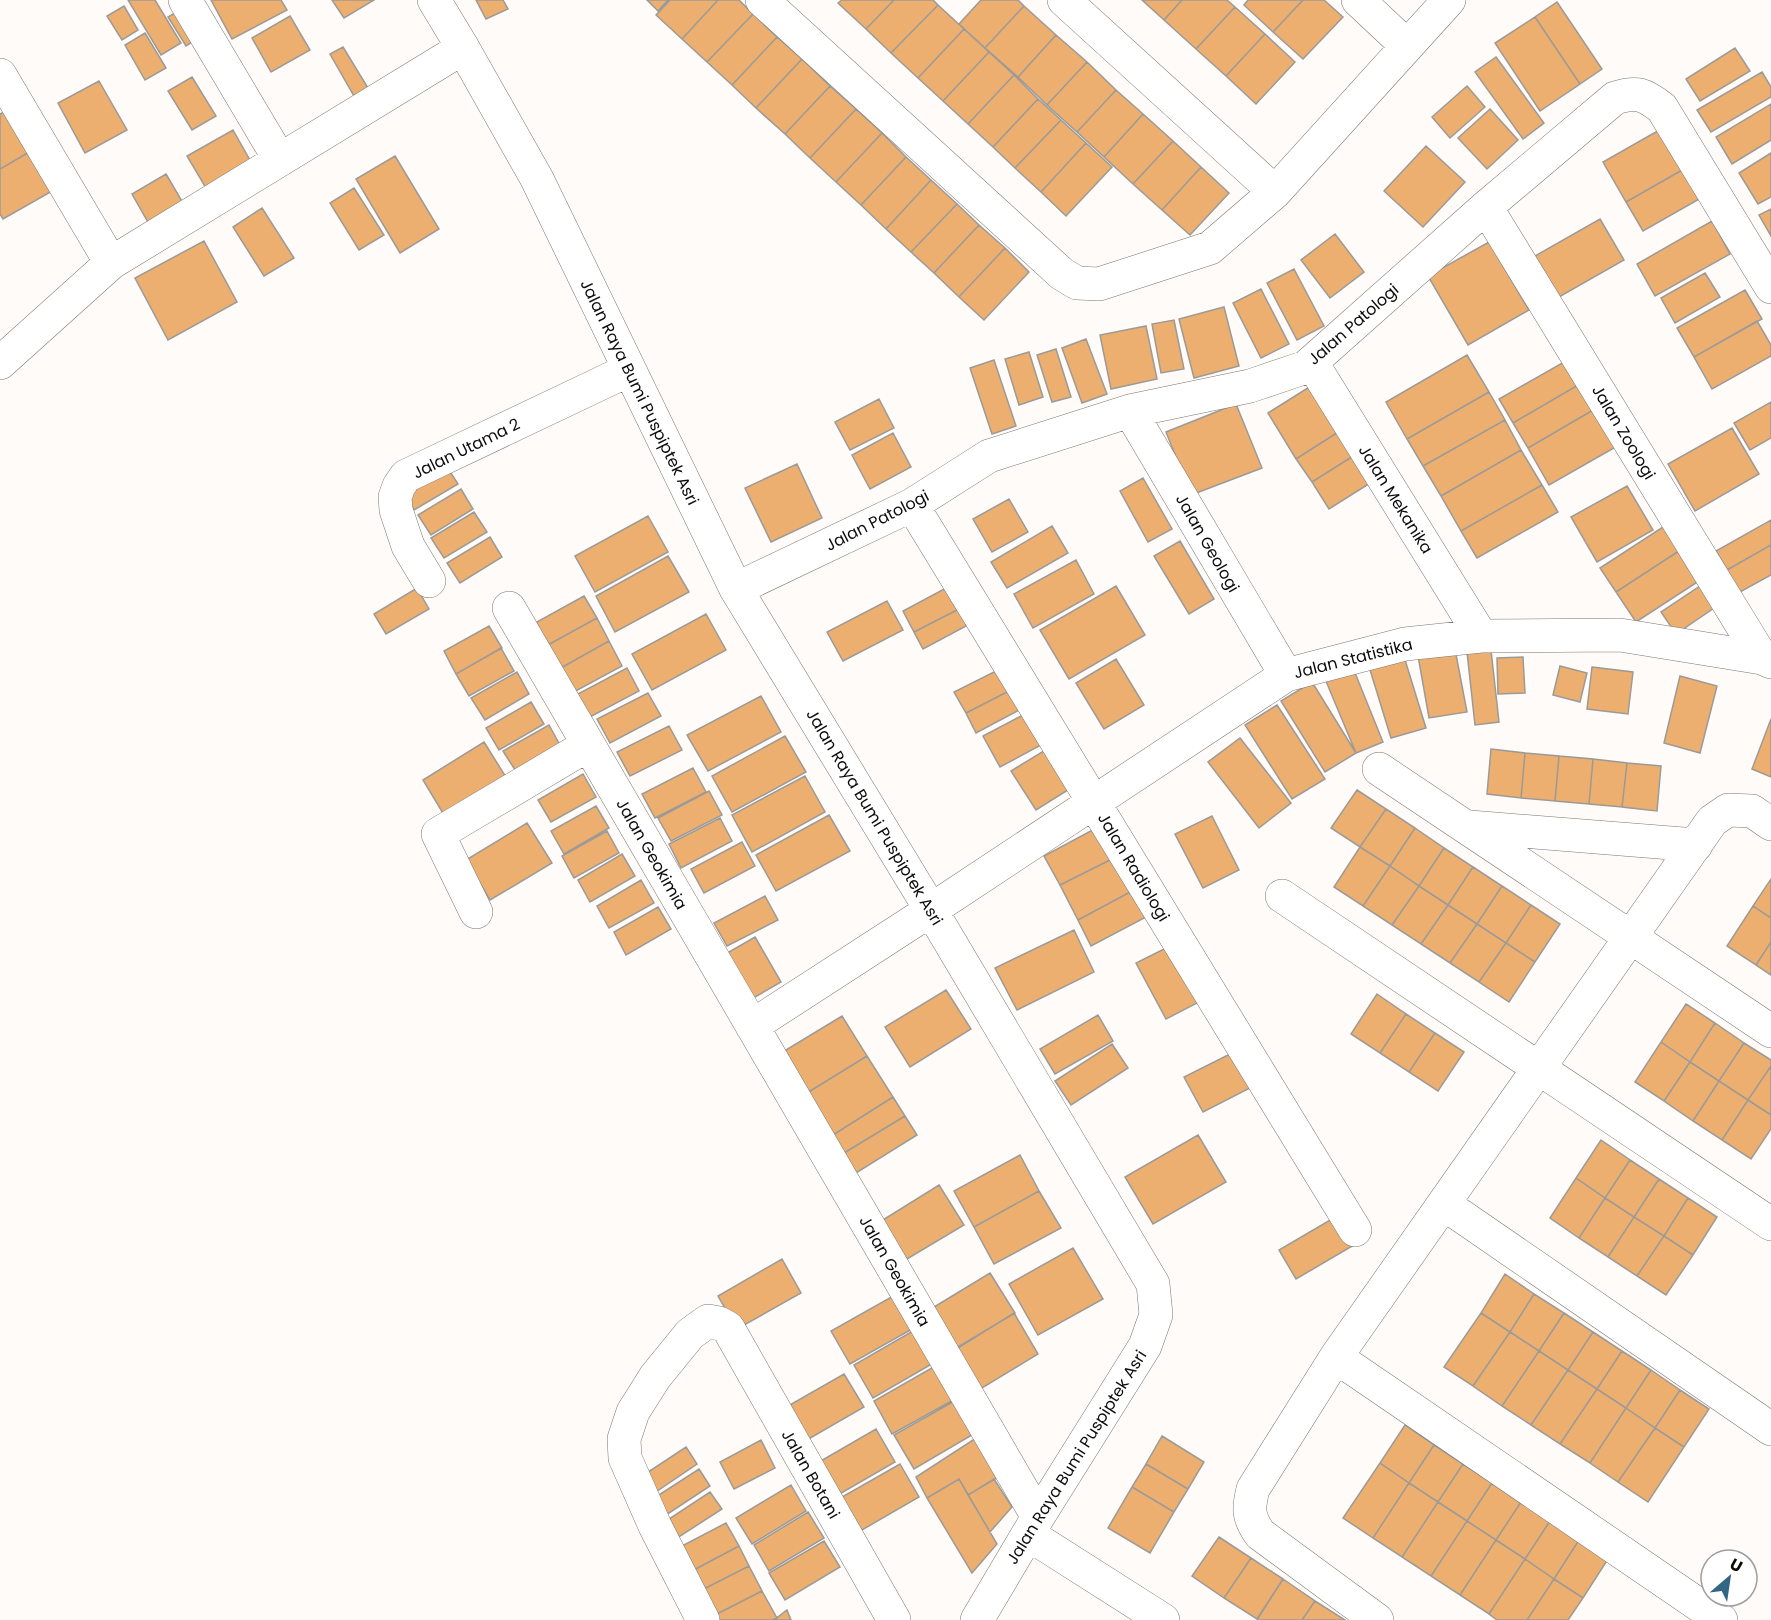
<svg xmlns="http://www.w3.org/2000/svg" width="1771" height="1620" font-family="Poppins,sans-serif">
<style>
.building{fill:#ecaf70;stroke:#9c9a97;stroke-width:1.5}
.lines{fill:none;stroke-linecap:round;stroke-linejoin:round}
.minor-casing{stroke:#7a7876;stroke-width:34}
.minor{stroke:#fff;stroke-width:33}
.labels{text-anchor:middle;stroke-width:5;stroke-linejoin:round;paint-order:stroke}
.street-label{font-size:16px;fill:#0d0c0b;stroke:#fff}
</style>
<rect width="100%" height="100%" fill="#fefbf8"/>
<path class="building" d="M128,0H155L181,43L161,55Z
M211,0H281L287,10L232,39Z
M332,0H374L344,18Z
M476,0H503L508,9L486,19Z
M647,0H668L658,11Z
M670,0H718L682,39L656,15Z
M718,0H739L753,14L707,62L682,39Z
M842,0H894L866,29L838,3Z
M894,0H933L938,5L891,53L866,29Z
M981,0H1018L1024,6L985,48L959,24Z
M1142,0H1182L1164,20Z
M1182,0H1227L1235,7L1196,49L1164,20Z
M1248,0H1303L1273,32L1244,5Z
M1303,0H1324L1343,17L1303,59L1273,32Z
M1557,2L1602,69L1580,84L1535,17Z
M938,5L964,29L918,78L891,53Z
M124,6L138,30L122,40L107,16Z
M1024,6L1056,35L1018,77L985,48Z
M1235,7L1265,34L1226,76L1196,49Z
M183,8L200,37L186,46L168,17Z
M753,14L777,37L732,85L707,62Z
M290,16L310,50L271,72L252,38Z
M1535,17L1580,84L1540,111L1495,43Z
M964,29L989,52L943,101L918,78Z
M145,33L166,68L145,80L125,45Z
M1265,34L1295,62L1256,104L1226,76Z
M1056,35L1087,62L1047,105L1018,77Z
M777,37L802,59L756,108L732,85Z
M343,47L368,88L354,96L330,54Z
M1735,48L1750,71L1700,101L1686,79Z
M989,52L1014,75L968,124L943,101Z
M1496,57L1544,123L1523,139L1475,72Z
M802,59L830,86L785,134L756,108Z
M1087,62L1116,90L1077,132L1047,105Z
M1762,72L1771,87V97L1711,132L1697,110Z
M1014,75L1038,99L993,147L968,124Z
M192,77L216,116L192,130L168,91Z
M99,81L127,130L85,153L58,103Z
M830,86L856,109L810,158L785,134Z
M1467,86L1485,107L1450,138L1432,117Z
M1116,90L1143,114L1104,157L1077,132Z
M1038,99L1061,120L1015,168L993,147Z
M1771,104V140L1732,164L1716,137Z
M856,109L882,133L836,182L810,158Z
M1490,109L1518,140L1487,169L1458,138Z
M7,110L31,151L0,169V114Z
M1143,114L1173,141L1133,184L1104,157Z
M1061,120L1086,143L1041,192L1015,168Z
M1661,129L1684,169L1626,202L1603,162Z
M233,130L251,162L206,188L187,156Z
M882,133L906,157L861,205L836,182Z
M1173,141L1201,167L1162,210L1133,184Z
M1086,143L1112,167L1066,216L1041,192Z
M1426,146L1465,182L1423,227L1384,191Z
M31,151L54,190L3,219L0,214V169Z
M1771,153V197L1758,204L1739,173Z
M395,156L439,229L400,253L356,179Z
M906,157L931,180L886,229L861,205Z
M1201,167L1229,193L1190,235L1162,210Z
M1684,169L1701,198L1643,231L1626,202Z
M166,174L183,203L149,224L132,194Z
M931,180L957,204L911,252L886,229Z
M354,188L384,235L359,250L330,203Z
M957,204L979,225L934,273L911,252Z
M262,208L294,258L264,276L233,227Z
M1771,209V236L1759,215Z
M1600,219L1624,260L1559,297L1535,256Z
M1712,221L1730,254L1655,296L1637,264Z
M979,225L1005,248L959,297L934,273Z
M1335,234L1364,272L1330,298L1301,260Z
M204,241L237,302L168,340L135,278Z
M1489,242L1529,310L1468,345L1428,276Z
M1005,248L1029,272L984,320L959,297Z
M1294,269L1324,326L1297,340L1267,283Z
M1705,273L1720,297L1675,323L1661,298Z
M1261,289L1289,344L1261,358L1233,303Z
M1745,290L1762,319L1694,357L1677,328Z
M1224,307L1239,366L1194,378L1179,319Z
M1174,320L1184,369L1161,373L1152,324Z
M1757,321L1771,345V356L1712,389L1694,357Z
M1146,326L1157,379L1111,389L1100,335Z
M1086,339L1107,394L1082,403L1062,348Z
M1056,349L1071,397L1052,402L1037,355Z
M1029,352L1043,397L1019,405L1005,359Z
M1467,355L1489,392L1407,439L1386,402Z
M1571,358L1585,381L1513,423L1499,399Z
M994,360L1016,426L992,434L970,368Z
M1585,381L1600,406L1528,448L1513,423Z
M1314,384L1343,429L1296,459L1268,413Z
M1489,392L1505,420L1423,466L1407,439Z
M879,399L894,428L850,450L835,422Z
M1771,402V438L1750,450L1734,423Z
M1236,404L1262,468L1191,495L1166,432Z
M1600,406L1621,444L1549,485L1528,448Z
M1505,420L1521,450L1441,496L1423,466Z
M1732,428L1759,474L1695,511L1668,464Z
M1343,429L1358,453L1312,482L1296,459Z
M893,433L911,467L870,489L852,455Z
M1521,450L1542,485L1461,531L1441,496Z
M1358,453L1375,480L1329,509L1312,482Z
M445,464L458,484L414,510L402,490Z
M797,464L822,518L771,542L745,488Z
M1143,478L1172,529L1148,542L1120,491Z
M1542,485L1558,512L1477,558L1461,531Z
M1627,486L1653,530L1597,562L1571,517Z
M461,489L473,509L431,535L418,515Z
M1009,499L1028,532L992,552L973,519Z
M474,512L487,532L444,558L431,538Z
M648,516L668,552L595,592L575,556Z
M1771,520V545L1727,570L1716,551Z
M1666,525L1682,549L1616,592L1600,568Z
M1052,526L1068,553L1007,588L991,562Z
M490,537L502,557L460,583L447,563Z
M1180,541L1214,599L1189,614L1154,556Z
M1771,545V575L1740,592L1727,570Z
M1682,549L1702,579L1636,622L1616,592Z
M668,556L689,592L615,632L596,596Z
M1076,560L1094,594L1033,628L1014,594Z
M1116,586L1145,635L1069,679L1040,630Z
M1700,586L1714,608L1676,634L1661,612Z
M417,588L429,609L386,634L374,614Z
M946,588L957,610L914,632L903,611Z
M584,596L597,618L546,646L535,623Z
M887,601L903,630L843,661L827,632Z
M959,609L968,625L923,649L914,632Z
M706,614L726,650L652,690L632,654Z
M597,618L609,641L559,669L546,646Z
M489,626L502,648L456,674L444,651Z
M609,641L622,666L572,693L559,669Z
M1454,644L1467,712L1429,718L1417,650Z
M501,648L514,671L469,696L456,674Z
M1402,650L1426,728L1391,738L1367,660Z
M1491,650L1499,722L1475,725L1467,652Z
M1523,657L1525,693L1498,694L1497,658Z
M1116,659L1144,705L1104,729L1076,683Z
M1351,663L1383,742L1356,753L1323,674Z
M1560,666L1587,673L1580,702L1553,695Z
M1592,667L1633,672L1628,714L1587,709Z
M627,668L639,691L588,718L576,695Z
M1000,669L1011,690L966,713L954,692Z
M517,672L529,694L485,720L471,698Z
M1680,676L1717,686L1700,753L1664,743Z
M1312,682L1356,753L1325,772L1281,701Z
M1011,690L1021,709L976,733L966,713Z
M648,693L661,716L610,743L597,719Z
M761,696L781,732L708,771L687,735Z
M531,702L544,724L499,750L486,728Z
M1277,705L1325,779L1292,799L1245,725Z
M1025,714L1041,745L1000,767L983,736Z
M1771,719V777L1752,769Z
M549,725L561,747L517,773L503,751Z
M669,726L682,750L630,776L617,752Z
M785,736L806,772L732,812L712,776Z
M1240,738L1291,803L1259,828L1208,762Z
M484,742L509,782L447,820L423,780Z
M1047,749L1071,788L1036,810L1011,771Z
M1491,749L1525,753L1521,798L1487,794Z
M1525,753L1559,756L1555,801L1521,798Z
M1559,756L1593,759L1589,804L1555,801Z
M1593,759L1627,763L1622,807L1589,804Z
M1627,763L1661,766L1657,811L1622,807Z
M693,768L706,792L655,818L642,794Z
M583,774L596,797L551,822L538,800Z
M805,776L825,812L752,852L732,815Z
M1357,790L1386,809L1360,847L1331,828Z
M709,791L722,815L671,841L658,818Z
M596,806L609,828L564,854L551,831Z
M1386,809L1415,828L1390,866L1360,847Z
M829,815L850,851L776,891L756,855Z
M1212,816L1239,870L1203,888L1175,834Z
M720,818L732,841L681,868L669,844Z
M527,823L552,863L490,900L466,860Z
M1100,826L1116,857L1060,885L1044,856Z
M1415,828L1444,848L1419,886L1390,866Z
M607,831L619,853L574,878L562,856Z
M742,842L755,866L704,893L691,869Z
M1360,847L1390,866L1363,906L1334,887Z
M1444,848L1473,867L1448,905L1419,886Z
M622,854L635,876L590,902L578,880Z
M1116,857L1134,890L1078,920L1060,885Z
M1390,866L1419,886L1392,925L1363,906Z
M1473,867L1502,886L1477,924L1448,905Z
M1771,879V918L1753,906Z
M641,880L654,903L609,928L597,906Z
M1419,886L1448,905L1421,944L1392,925Z
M1502,886L1531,905L1506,943L1477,924Z
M1134,890L1148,916L1091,946L1078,920Z
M765,896L778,920L727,946L714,923Z
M1448,905L1477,924L1450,963L1421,944Z
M1531,905L1560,924L1535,962L1506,943Z
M1753,906L1771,918V942L1756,965L1727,946Z
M658,907L671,929L626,955L614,932Z
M1477,924L1506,943L1479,982L1450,963Z
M1074,930L1094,972L1017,1010L995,968Z
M755,937L781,982L748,1001L722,956Z
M1771,942V975L1756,965Z
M1506,943L1535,962L1509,1002L1479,982Z
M1168,947L1197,1003L1166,1019L1136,963Z
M946,990L971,1029L910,1067L885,1027Z
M1377,994L1406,1014L1380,1053L1351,1034Z
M1686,1004L1715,1023L1690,1062L1661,1042Z
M1406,1014L1435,1033L1409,1072L1380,1053Z
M1098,1015L1113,1041L1055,1074L1040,1049Z
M842,1016L867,1056L807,1093L781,1053Z
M1715,1023L1744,1043L1719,1081L1690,1062Z
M1435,1033L1464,1052L1438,1091L1409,1072Z
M1661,1042L1690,1062L1664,1101L1635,1082Z
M1744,1043L1771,1060V1066L1748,1100L1719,1081Z
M1112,1044L1128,1068L1071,1105L1055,1081Z
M1232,1053L1250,1088L1203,1112L1184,1077Z
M867,1056L893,1097L833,1135L807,1093Z
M1690,1062L1719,1081L1693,1121L1664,1101Z
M1771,1066V1115L1748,1100Z
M1719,1081L1748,1100L1722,1140L1693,1121Z
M893,1097L905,1116L844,1153L833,1135Z
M1748,1100L1771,1115V1129L1751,1159L1722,1140Z
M905,1116L917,1135L856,1173L844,1153Z
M1198,1135L1226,1182L1153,1224L1125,1177Z
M1601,1140L1630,1160L1605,1198L1576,1178Z
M1020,1155L1039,1191L974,1227L954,1191Z
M1630,1160L1659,1179L1634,1217L1605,1198Z
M1576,1178L1605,1198L1579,1238L1550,1218Z
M1659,1179L1688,1198L1664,1236L1634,1217Z
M939,1185L964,1225L902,1262L878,1223Z
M1039,1191L1061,1228L994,1264L974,1227Z
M1605,1198L1634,1217L1608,1257L1579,1238Z
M1688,1198L1717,1217L1693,1255L1664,1236Z
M1337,1216L1354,1245L1296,1279L1279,1250Z
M1634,1217L1664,1236L1637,1276L1608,1257Z
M1664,1236L1693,1255L1666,1295L1637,1276Z
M1073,1248L1103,1299L1038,1335L1009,1284Z
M782,1259L801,1293L737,1329L718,1296Z
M990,1273L1015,1313L953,1350L929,1310Z
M1505,1274L1534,1294L1510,1332L1481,1313Z
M1534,1294L1564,1313L1539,1351L1510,1332Z
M895,1295L914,1328L850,1364L831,1331Z
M1014,1313L1038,1354L977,1391L953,1351Z
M1481,1313L1510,1332L1473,1386L1444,1367Z
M1564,1313L1593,1332L1568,1370L1539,1351Z
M918,1328L937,1361L873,1398L854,1365Z
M1510,1332L1539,1351L1502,1406L1473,1386Z
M1593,1332L1622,1351L1597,1389L1568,1370Z
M1539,1351L1568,1370L1531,1425L1502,1406Z
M1622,1351L1651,1370L1626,1408L1597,1389Z
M937,1365L957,1398L892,1434L874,1401Z
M1568,1370L1597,1389L1560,1444L1531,1425Z
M1651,1370L1680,1390L1655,1428L1626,1408Z
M844,1374L864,1407L800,1444L781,1410Z
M1597,1389L1626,1408L1590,1463L1560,1444Z
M1680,1390L1709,1409L1684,1447L1655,1428Z
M958,1399L977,1432L914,1469L894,1435Z
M1626,1408L1655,1428L1618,1482L1590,1463Z
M1405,1425L1434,1445L1409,1483L1380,1463Z
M1655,1428L1684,1447L1648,1502L1618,1482Z
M876,1429L895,1462L831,1499L812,1466Z
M1162,1436L1204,1462L1188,1489L1146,1464Z
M976,1438L1000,1476L968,1495L959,1479L927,1498L916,1477Z
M761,1440L775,1468L734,1489L720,1462Z
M1434,1445L1463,1464L1438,1502L1409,1483Z
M686,1447L697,1464L647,1498L636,1480Z
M1380,1463L1409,1483L1373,1538L1343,1518Z
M900,1464L919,1497L855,1534L835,1501Z
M1146,1464L1188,1489L1174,1512L1132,1487Z
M1463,1464L1492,1483L1467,1521L1438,1502Z
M699,1469L710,1486L660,1519L648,1502Z
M959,1479L997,1544L972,1573L927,1498Z
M994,1479L1012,1507L990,1532L968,1495Z
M1409,1483L1438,1502L1402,1557L1373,1538Z
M1492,1483L1521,1502L1496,1540L1467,1521Z
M791,1485L806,1511L752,1544L736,1518Z
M1132,1487L1174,1512L1150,1553L1108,1528Z
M710,1492L722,1509L671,1542L660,1525Z
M1438,1502L1467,1521L1431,1576L1402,1557Z
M1521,1502L1550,1521L1525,1559L1496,1540Z
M808,1512L824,1538L769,1571L754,1545Z
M1467,1521L1496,1540L1460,1595L1431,1576Z
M1550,1521L1579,1540L1554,1579L1525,1559Z
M726,1523L739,1546L690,1572L678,1548Z
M1219,1537L1251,1558L1224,1598L1192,1576Z
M1496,1540L1525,1559L1489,1614L1460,1595Z
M1579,1540L1608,1559L1583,1598L1554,1579Z
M824,1541L840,1567L785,1600L769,1573Z
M739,1546L749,1566L700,1591L690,1572Z
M1251,1558L1283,1579L1257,1619L1224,1598Z
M1525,1559L1554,1579L1527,1620H1497L1489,1614Z
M749,1566L762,1591L713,1616L700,1591Z
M1283,1579L1315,1601L1302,1620H1257Z
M1554,1579L1583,1598L1568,1620H1527Z
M762,1591L777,1618L772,1620H715L713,1616Z
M1315,1601L1345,1620H1302Z
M787,1610L791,1620H774Z"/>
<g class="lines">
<defs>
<path id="minor" d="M185,0L280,160
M434,0L463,48L537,179L736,589L931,910L1153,1284L1156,1315L1145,1346L1038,1517L977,1620
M762,0L1062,274L1077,283L1099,284L1210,248L1275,192L1449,0
M1064,0L1275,192
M1358,0L1407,46
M0,75L111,263
M1486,207L1762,658
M0,363L111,263L463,48
M1312,363L1481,636
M1130,411L1286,675
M912,505L1355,1230
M429,581L408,546L396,510L395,497L399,486L406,476L629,370
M736,589L912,505L989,456L1130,411L1250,386L1306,367L1486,207L1615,98C1637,91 1644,94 1662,108L1771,287
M509,608L1038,1517
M1379,769L1771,1031
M1470,827L1696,845
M1282,896L1771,1224
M476,912L438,834L588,745
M752,1026L931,910L1286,675L1405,644L1481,636L1620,635L1762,658L1771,662
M1444,1204L1771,1429
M1336,1357L1721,1620
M1028,1534L1163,1620
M703,1620L655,1526L625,1458L624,1439L633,1412L655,1377L690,1334L708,1321L719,1323L728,1328L894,1620
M1377,1620L1260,1534C1248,1517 1248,1509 1253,1489L1336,1357L1712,821L1728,810L1752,811L1771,824"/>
</defs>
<use href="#minor" class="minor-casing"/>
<use href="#minor" class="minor"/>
</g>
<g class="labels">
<g class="street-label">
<text transform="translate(1353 324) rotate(-41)" y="6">Jalan Patologi</text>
<text transform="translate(640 392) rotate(64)" y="6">Jalan Raya Bumi Puspiptek Asri</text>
<text transform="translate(1624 432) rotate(59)" y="6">Jalan Zoologi</text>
<text transform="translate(466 448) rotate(-26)" y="6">Jalan Utama 2</text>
<text transform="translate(1396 499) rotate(58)" y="6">Jalan Mekanika</text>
<text transform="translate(877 520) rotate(-27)" y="6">Jalan Patologi</text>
<text transform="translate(1208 543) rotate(60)" y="6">Jalan Geologi</text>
<text transform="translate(1353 658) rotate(-14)" y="6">Jalan Statistika</text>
<text transform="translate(875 817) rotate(59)" y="6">Jalan Raya Bumi Puspiptek Asri</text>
<text transform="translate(652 854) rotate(60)" y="6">Jalan Geokimia</text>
<text transform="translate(1134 867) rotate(59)" y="6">Jalan Radiologi</text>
<text transform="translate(895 1271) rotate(60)" y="6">Jalan Geokimia</text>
<text transform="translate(1076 1457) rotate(-58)" y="6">Jalan Raya Bumi Puspiptek Asri</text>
<text transform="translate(811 1474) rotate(60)" y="6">Jalan Botani</text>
</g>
</g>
<g transform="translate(1729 1578) rotate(29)"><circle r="28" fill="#ffffff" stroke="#9e9e9d" stroke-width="1.5"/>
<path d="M0-4.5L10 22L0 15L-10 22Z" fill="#326683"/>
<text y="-9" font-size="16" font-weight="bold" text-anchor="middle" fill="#0d0c0b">U</text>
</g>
</svg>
